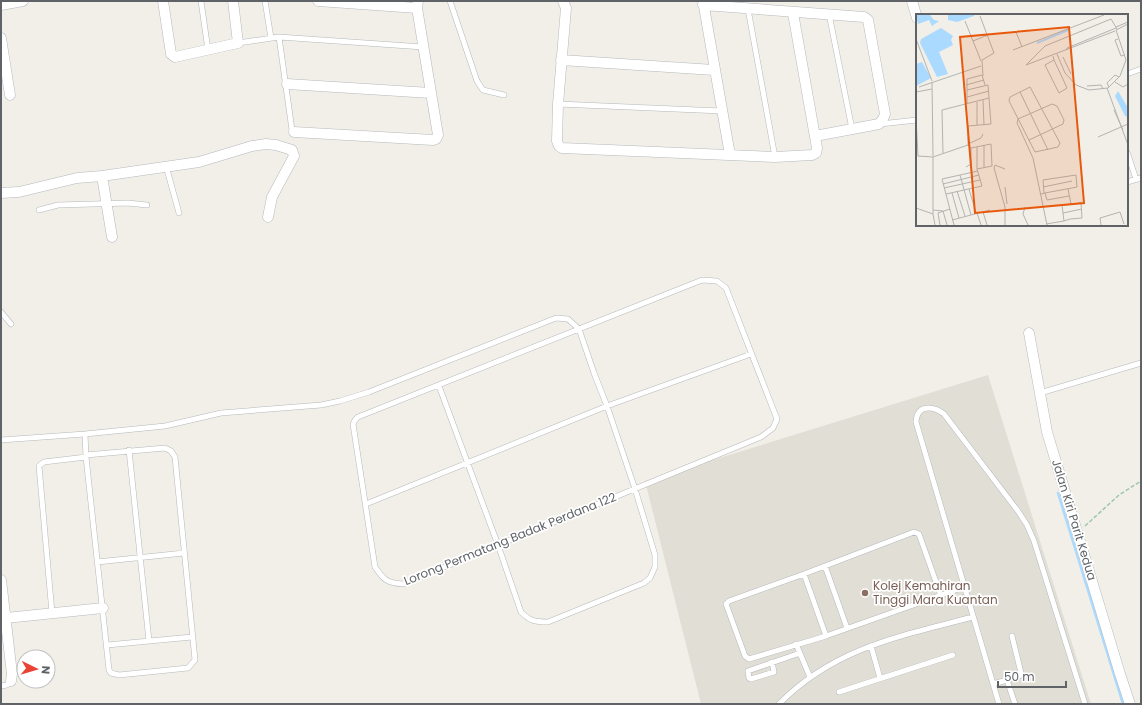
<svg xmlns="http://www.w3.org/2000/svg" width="1142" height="705" font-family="Poppins,sans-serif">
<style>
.education{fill:#e1ded6}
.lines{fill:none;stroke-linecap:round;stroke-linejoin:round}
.stream{stroke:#aadaff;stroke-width:2.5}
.lane-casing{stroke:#b5b8bc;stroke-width:6}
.street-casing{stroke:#b5b8bc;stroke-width:11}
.path{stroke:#9cc7a9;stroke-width:1.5;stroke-dasharray:4 2;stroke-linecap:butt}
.lane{stroke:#fff;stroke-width:5}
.street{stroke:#fff;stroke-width:10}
.education-dot{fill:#8d6e63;stroke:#fff;stroke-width:1.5}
.labels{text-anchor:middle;stroke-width:3.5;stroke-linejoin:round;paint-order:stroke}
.street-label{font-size:12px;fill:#5f6368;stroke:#fff}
.education-label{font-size:12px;fill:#785e54;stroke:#fff;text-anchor:start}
.inset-river{fill:none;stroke:#aadaff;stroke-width:2}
.inset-road{fill:none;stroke:#b3b3b1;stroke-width:1}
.view{fill:#e8590c;fill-opacity:0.15;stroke:#e8590c;stroke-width:2}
.inset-edge{fill:none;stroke:#5f6368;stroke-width:2}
</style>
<rect width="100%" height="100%" fill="#f1efe8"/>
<path class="education" d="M988,375L1091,704H701L645,481Z"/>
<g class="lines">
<path class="stream" d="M1058,493L1123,704"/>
<defs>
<path id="lane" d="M201,1L208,50
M265,1L271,38
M450,1L477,81L483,90L504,95
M748,9L775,157
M829,14L852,129
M279,37L423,47
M238,43L279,37L292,130L294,132
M1127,74L1141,69
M558,104L722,111
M880,124L917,120
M1127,152L1136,179
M166,166L179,213
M1127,182L1141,178
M39,210L58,205L128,203L147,205
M702,280L717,281L726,288L777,419L773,428L761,437L403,584C387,583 384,580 375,567L353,424L355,420L358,417Z
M1,312L11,324
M1040,393L1141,363
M85,434L86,457L109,670L111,673L119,675L188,668L195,660L175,457L171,451L165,448L86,455
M1,440L85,434L165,426L221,413L321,405L340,401L369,392L556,318L568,319L579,329L594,373L607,406L635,489L655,555V567L650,578L644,583L548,622C535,622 530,621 521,612L498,545L439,386
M129,450L149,641
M366,504L607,406L751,354
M97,562L184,553
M825,566L847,628
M804,574L826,636
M941,596L919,534L914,532L804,574L729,601L726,604L745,656L749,659L826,636L964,587
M52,613L39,466L44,462L86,457
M796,644L810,677
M107,645L192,637
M871,646L880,678
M772,662L774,672L751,679L749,678L748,671L800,653
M1007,680L1019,676L1021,673L1012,636
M993,684L1007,680L1015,704
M1,686L7,685L11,681
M839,692L953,655
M779,704C834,648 900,636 973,617
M999,704L916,422C917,404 933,406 944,414L1018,511L1027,525L1034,541L1085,704"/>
<path id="street" d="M163,1L171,54L175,57L238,43L233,1
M318,1L417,8
M563,1L566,8L558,104L557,141L559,146L562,148L775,157L812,155L816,153L817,148L793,13
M703,1L730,155
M912,1L917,18
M1,5L23,1
M703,5L864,17L868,20L885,114L883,119L879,124L815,136
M1,38L10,95
M561,60L714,70
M287,84L431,93
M294,132L433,140L436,139L438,135L417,8L418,1
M102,176L112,237
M1,193L19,192L77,178L102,176L199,162L252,146L266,144L276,145L292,150L294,156L272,197L268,217
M1029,333L1047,432L1120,674L1130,704
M1,580L12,674L11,681
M6,618L103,608"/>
</defs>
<use href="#lane" class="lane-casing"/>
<use href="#street" class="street-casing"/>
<path class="path" d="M1085,526L1119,495L1141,481"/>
<use href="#lane" class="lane"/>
<use href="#street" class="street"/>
</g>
<circle class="education-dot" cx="865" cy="593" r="4"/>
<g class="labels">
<g class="street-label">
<text transform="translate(1074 520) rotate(73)" y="4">Jalan Kiri Parit Kedua</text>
<text transform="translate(510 539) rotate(-22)" y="4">Lorong Permatang Badak Perdana 122</text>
</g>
<g class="education-label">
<text x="873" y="590">Kolej Kemahiran<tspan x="873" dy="14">Tinggi Mara Kuantan</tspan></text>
</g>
</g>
<g transform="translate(916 14)">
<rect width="212" height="212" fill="#f1efe8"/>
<path d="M0,1H14L18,6L23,7L16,12L13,6L2,10ZM32,1H58V2L41,8L32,6ZM25,14L37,22L35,26L37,31L23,38L32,60L21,63L4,29L5,25ZM6,48L15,64L0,72V50ZM202,77L212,94V103L209,102L199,82Z" fill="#aadaff"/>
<path class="inset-river" d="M121,29L152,16"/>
<path class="inset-road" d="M64,2L78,39L66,46L67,62M49,7L65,47M200,13L212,8M199,17L110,51L129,32L195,5L201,15M100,18L106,33M0,25L16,67M202,25L199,26L205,42L209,41M57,27L72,21M97,36L188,1M151,36V34L200,14M141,40L149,59L160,71L173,76L192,74L204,62L210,46L200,16L212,10M137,42L138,46L146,63L151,74L143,79L129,51L138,46M147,43L155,60M16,68L17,142M199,68L207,73L212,70M50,71L68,66M171,72L185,71L187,75M3,73L65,52M114,73L144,129L142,133L119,138L93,87L94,83ZM193,73L191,69L199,61L203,63M191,74L212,131M51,76L72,71L75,110L52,112V131M0,78L16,75M104,78L132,136M51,83L73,77M67,86L68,111M61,88V111M51,90V65L66,61L69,71M198,96L207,116M0,104L2,142L17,143M102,105L101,109L117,144L131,211M102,105L136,90L141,92L148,106L147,110L113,126M182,123L212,110M52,130L65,124L67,120M68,131V153M61,133V155M27,139L26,96L73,84M50,153L55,150V134M44,161L55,201M27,170L63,161M89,173L91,190M127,173L156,167M28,174L64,166M53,175L60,199M152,175L155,190M41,177L49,202M36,179L43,204M129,179L131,186L153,182M125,180L129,179L161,173L160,161L127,166L128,179M109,193L107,200L112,211M0,194L17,200L19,211M17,196L27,197L31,211M67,198L71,211M61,199L65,211M147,199L166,195M17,200V143L52,131L55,134L75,130L76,152L61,155L66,172L30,180M36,206L74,196M130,210L148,207L154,205L166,204L165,189L146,191L148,207M24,211L22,199L34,195M38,211L26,165L62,157M89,211V193L78,154L79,151L89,155M185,211L184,204L204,198L208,210"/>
<path class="view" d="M153,13L168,189L59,199L44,23Z"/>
<rect width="212" height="212" class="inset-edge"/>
</g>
<rect width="1142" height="705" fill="none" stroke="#5f6368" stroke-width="4"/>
<g transform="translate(36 669) rotate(95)"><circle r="19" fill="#ffffff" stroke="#bfc1c3"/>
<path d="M0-3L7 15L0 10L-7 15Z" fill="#ea4335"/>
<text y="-6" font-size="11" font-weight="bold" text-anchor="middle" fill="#5f6368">N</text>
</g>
<path d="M998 681v6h68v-6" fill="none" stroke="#5f6368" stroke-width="2"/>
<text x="1004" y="681" font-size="12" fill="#5f6368" stroke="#ffffff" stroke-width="3" paint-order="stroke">50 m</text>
</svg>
